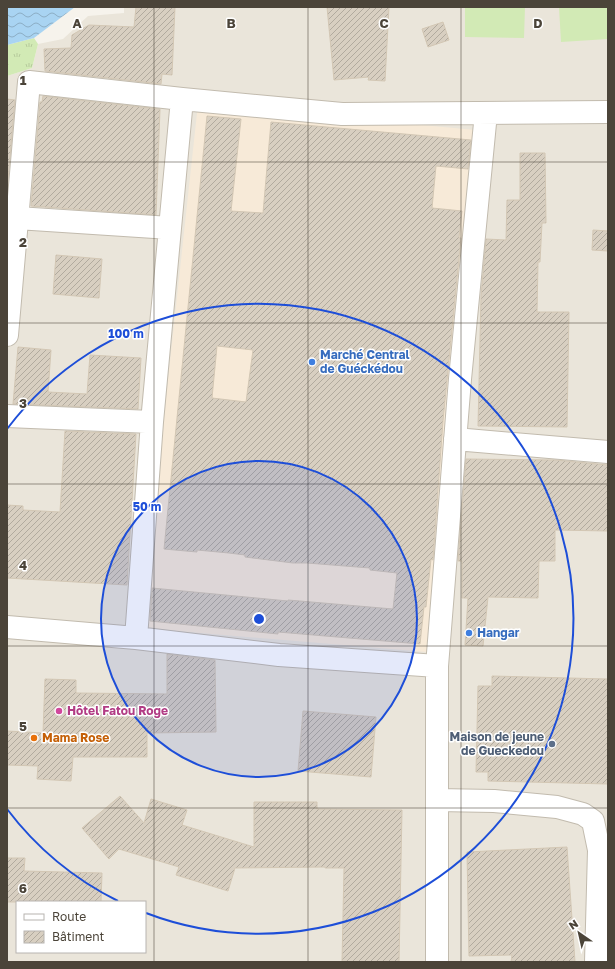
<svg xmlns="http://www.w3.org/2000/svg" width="615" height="969" font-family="'Golos Text',sans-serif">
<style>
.residential{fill:#eae5da;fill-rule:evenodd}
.commercial{fill:#f7ead8}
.grass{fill:url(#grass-tufts)}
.pitch{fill:#d2eab5}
.water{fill:url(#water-waves)}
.building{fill:url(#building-hatch);stroke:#d3c7b4;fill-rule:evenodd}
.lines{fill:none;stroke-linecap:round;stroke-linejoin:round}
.minor-casing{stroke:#c2bbae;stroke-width:24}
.minor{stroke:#fff;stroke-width:22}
.grid{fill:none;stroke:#4b4439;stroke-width:1;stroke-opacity:0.55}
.ring{fill:none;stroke:#1d4ed8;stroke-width:2}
.shop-dot{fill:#3f7fe0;stroke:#fff;stroke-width:1.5}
.hotel-dot{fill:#d1479c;stroke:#fff;stroke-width:1.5}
.food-dot{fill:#e8710a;stroke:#fff;stroke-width:1.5}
.service-dot{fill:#5c6f8a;stroke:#fff;stroke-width:1.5}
.labels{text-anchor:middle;stroke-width:3;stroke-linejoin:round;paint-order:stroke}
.shop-label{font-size:12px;font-weight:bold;fill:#366cbe;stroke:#fff;text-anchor:start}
.hotel-label{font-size:12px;font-weight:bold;fill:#b23c85;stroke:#fff;text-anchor:start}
.service-label{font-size:12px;font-weight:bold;fill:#4e5e75;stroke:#fff;text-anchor:end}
.food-label{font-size:12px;font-weight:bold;fill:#c56008;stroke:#fff;text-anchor:start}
.grid-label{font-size:13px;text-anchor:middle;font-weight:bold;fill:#4b4439;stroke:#fff;stroke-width:3;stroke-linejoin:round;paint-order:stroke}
.centre{fill:#1d4ed8;stroke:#fff;stroke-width:2}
.ring-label{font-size:12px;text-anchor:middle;font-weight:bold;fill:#1d4ed8;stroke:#fff;stroke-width:3;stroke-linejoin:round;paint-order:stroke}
</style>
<defs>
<pattern id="grass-tufts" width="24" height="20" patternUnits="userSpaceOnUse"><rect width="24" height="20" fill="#d2eab5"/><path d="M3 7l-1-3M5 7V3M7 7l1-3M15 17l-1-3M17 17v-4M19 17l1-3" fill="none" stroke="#b6ca9c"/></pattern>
<pattern id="water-waves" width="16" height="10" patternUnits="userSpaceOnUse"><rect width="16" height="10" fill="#a9d4f2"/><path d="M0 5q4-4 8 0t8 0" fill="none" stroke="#8caec5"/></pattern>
<pattern id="building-hatch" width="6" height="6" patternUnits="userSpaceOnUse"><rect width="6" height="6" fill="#d8cfc1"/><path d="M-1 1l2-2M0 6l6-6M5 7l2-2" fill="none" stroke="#b1aa9e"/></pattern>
</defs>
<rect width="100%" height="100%" fill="#f6f3ec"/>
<path class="residential" d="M124,7H608V962H7V76L32,68L38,44L63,39L88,16L124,13ZM17,902H145V952H17Z"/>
<path class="commercial" d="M198,104L486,131L427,652L141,628Z"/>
<path class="grass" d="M34,38L38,44L32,68L7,76V45Z"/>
<path class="pitch" d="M465,7H525L524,38L465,37Z
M559,7H608V39L561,42Z"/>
<path class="water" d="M7,7H75L34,38L7,45Z"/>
<path class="building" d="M136,7H175L172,75L162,74L161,84L45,71L44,49L71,48L72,35L89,25L134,27Z
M327,7H389L385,81L368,80L369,77L334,80Z
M443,22L449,40L428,47L422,29Z
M43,96L160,109L156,215L31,206L40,102H42Z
M7,99L15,100L7,191Z
M207,116L241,119L231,211L263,213L271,122L471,140L468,169L436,166L432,208L462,211L459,238H461L443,421L433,560L431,559L426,607H424L420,644L278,632V634L150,621L152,588L288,601V600L393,609L397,573L370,570V568L307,563H293L245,557V555L229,553L197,550V552L164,549ZM217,346L253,350L246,402L212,398Z
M520,153H545L546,223H542L540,262H538L537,312H569L567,427L478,426L481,296L486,239L506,240L507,200H520Z
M593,230L608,231V251L592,250Z
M56,255L102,259L99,298L53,294Z
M18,347L51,350L48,392L87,394L90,355L141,358L138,409L13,404Z
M65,431L136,434L127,585L7,578V505L23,506V510L60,512Z
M466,459L556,460L608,465V531L555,530V561H539L538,598L488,597L483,646L465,645L468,598H462V561H458Z
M167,654L215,660L216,732L147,733V757H73L71,781L37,779L38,766L7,765V731L43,733L45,679L76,680V693L167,694Z
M492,676L608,679V784L488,781V772H476L478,686H492Z
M303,711L376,717L371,777L298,771Z
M120,796L144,823L151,799L187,810L182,825L254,847V802H317V809L402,810L399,962H342L344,868H325V867L235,868L228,891L176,875L179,867L119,849L109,859L82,828Z
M567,847L575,962H511L512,955L469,956L467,852Z
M7,858H25L24,871L102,873L101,902H7Z"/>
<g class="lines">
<defs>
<path id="minor" d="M17,218L170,228
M7,335L29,82L182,99L342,114L608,112
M7,416L152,422
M455,439L608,452
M7,627L136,638L279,655L437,666
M136,638L152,422L182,99
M437,800L494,801L557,807L583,814L593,821L599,850L596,962
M437,962V666L460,379L486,113"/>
</defs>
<use href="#minor" class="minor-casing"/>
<use href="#minor" class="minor"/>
</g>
<path class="grid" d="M154,7V962M308,7V962M461,7V962M7,162H608M7,323H608M7,484H608M7,646H608M7,808H608"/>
<circle cx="259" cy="619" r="158" fill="#1d4ed8" fill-opacity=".12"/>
<g class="ring">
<circle cx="259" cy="619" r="158"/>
<path d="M118 901A315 315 0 0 1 7 809M7 429A315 315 0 1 1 146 913"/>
</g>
<g class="shop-dot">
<circle cx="312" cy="362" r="4"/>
<circle cx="469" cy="633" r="4"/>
</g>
<circle class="hotel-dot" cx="59" cy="711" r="4"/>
<circle class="food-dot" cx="34" cy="738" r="4"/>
<circle class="service-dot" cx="552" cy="744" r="4"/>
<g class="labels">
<g class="shop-label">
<text x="320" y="359">Marché Central<tspan x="320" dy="14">de Guéckédou</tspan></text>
<text x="477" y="637">Hangar</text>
</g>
<g class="hotel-label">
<text x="67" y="715">Hôtel Fatou Roge</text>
</g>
<g class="service-label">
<text x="544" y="741">Maison de jeune<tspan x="544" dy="14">de Gueckedou</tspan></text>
</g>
<g class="food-label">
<text x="42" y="742">Mama Rose</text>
</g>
</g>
<g class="grid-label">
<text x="77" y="28">A</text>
<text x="231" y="28">B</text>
<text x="384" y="28">C</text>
<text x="538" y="28">D</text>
<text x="23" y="85">1</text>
<text x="23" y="247">2</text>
<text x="23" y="408">3</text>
<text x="23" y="570">4</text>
<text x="23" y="731">5</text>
<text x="23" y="893">6</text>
</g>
<circle cx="259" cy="619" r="6" class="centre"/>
<g class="ring-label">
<text x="126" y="338">100 m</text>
<text x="147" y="511">50 m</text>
</g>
<rect width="615" height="969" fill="none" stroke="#4b4439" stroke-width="16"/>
<rect x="16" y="901" width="130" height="52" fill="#ffffff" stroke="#b7b4b0"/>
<rect x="24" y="914" width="20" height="6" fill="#ffffff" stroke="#b7b4b0"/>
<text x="52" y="921" font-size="12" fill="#4b4439">Route</text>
<rect x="24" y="931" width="20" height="12" fill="url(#building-hatch)" stroke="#b7b4b0"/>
<text x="52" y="941" font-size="12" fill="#4b4439">Bâtiment</text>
<g transform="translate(579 933) rotate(326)" stroke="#ffffff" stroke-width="3" paint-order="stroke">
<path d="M0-3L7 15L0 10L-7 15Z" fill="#4b4439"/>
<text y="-6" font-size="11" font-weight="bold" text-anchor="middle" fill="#4b4439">N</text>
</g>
</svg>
